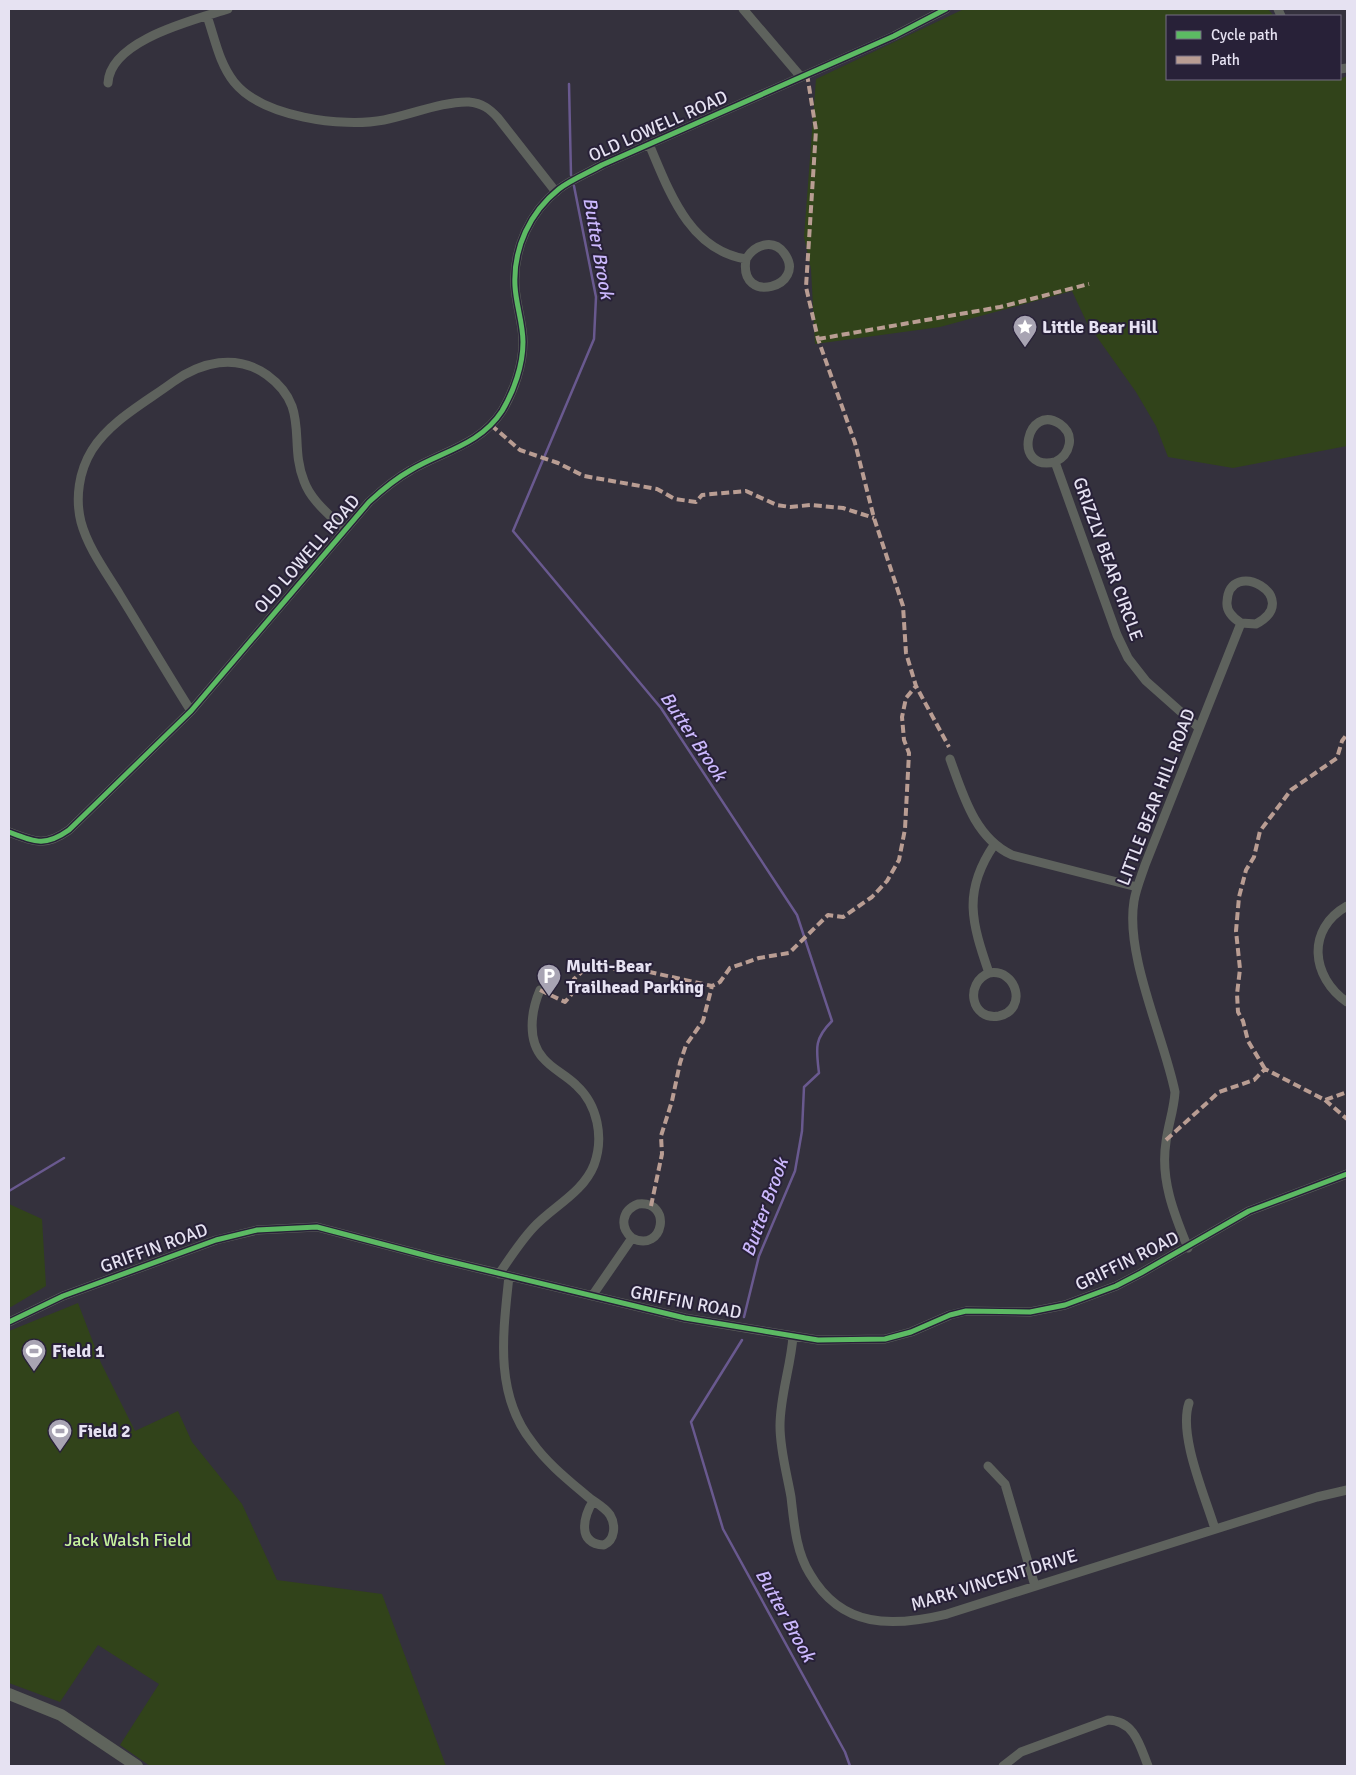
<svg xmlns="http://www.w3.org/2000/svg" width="1356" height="1775" font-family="Signika,sans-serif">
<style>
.green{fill:#31431a}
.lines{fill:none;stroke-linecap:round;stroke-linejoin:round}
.stream{stroke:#69598f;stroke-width:2.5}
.street{stroke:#5e625d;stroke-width:9}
.secondary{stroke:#5f645c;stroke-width:12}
.quiet{stroke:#b99d93;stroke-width:4;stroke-dasharray:8 4;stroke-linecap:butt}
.cycleway-casing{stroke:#282138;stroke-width:8}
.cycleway{stroke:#5cba63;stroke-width:5}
.labels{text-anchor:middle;stroke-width:4;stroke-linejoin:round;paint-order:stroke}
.street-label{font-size:18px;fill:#e6e2f2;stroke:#282138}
.poi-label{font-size:18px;font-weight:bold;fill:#e6e2f2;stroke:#282138;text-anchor:start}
.park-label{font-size:18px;fill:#c6f29c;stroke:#282138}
.water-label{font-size:19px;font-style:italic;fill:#cbb8fd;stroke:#282138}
</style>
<rect width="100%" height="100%" fill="#34313d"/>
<path class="green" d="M964,9H1268L1274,16H1167V79H1340L1347,76V446L1233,468L1168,457L1156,426L1136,392L1087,323L1072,291L940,327L815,344L811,269L804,237L816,79Z
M9,1204L42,1219L46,1286L11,1307H9Z
M78,1303L101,1363L135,1431L178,1411L192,1442L242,1504L277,1580L382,1594L446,1766H150L120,1745L159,1684L98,1645L60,1702L9,1683V1331Z"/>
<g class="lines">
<path class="stream" d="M569,84L571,175
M574,186L596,297L594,339L513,531L661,708L797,915L832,1021C814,1039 816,1048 819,1073L804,1087L802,1131L795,1171L759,1256L744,1317
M9,1191L64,1158
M742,1340L691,1422L723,1529L845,1752L850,1766"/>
<path class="street" d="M743,9L801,77
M1278,9L1281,16
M207,16C215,39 219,63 234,82C262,117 342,128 384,120C410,115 444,101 469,102C482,103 490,109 498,118L556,192
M1340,69L1347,68
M108,83C110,40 194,20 228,9
M649,144C669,191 689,250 746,259C754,245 773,238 784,253C809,286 738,307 746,259
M1055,462C1011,472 1027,402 1060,424C1076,435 1070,455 1055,462L1117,635L1128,658L1146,681L1199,728
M191,711C167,673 144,634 120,595C106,572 88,548 81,522C75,498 79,471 92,450C110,421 146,402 173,382C201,362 236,353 267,375C311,407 288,442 304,481C311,501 330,515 345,530
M950,759C963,795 975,838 1012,855L1137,887
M9,832C35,842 45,847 69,830L191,711L369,502C382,490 395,479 411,470C443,451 480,445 502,411C514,391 523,365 523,342C523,323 516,305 515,286C513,248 530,212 559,189C572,179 588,173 602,165L894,36L946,9
M1347,906C1306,929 1311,977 1347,1002
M989,973C1017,968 1028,1010 999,1016C971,1021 964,983 989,973C972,923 962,892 994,845
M1188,1248C1174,1214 1160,1179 1166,1142C1168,1125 1174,1110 1175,1092C1164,1037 1125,956 1134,901C1136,889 1141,877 1145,865L1241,623L1256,624C1305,598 1229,555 1227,602C1226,612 1233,618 1241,623
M499,1274C510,1258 520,1242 533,1228C552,1207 583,1193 594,1165C604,1138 598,1105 576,1085C566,1075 552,1069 543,1058C527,1040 531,1011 540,990
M509,1276C503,1333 494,1394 532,1442C547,1463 567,1479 587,1496C594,1502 605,1507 610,1515C616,1525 615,1540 604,1545C576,1544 584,1516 593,1501
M592,1296L632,1238C619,1227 622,1210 638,1204C673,1200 664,1254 632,1238
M9,1322L63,1296L216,1240L257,1230L317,1227L435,1258L685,1318L818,1340L885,1339L911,1332L950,1315L966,1311L1030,1312L1065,1305L1116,1286L1141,1273L1249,1211L1347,1174
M793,1336C791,1366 780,1395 780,1426C780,1450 787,1474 791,1497C794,1523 796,1552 810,1574C842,1629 893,1627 947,1614L1317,1497L1347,1490
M1189,1403C1178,1435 1205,1496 1215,1529
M988,1466L1005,1484L1035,1586
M1003,1766L1021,1752L1108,1720C1135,1721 1140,1746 1148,1766"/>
<path class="secondary" d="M9,1694L61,1715L137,1766"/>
<path class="quiet" d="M807,74L816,130L806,287L818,339L855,443L874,518L903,606L906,653L916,686L949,747
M818,339L1000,307L1089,284
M491,425L520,450L558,463L584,476L657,489L675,499L696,502L702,495L746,491L777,505L790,507L811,505L843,508L874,518
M540,990L565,1002L571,995L574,979L585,969L632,968L712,986L720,982L730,968L759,958L789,953L828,915L843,917L872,897L887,881L899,860L905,829L909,753L904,740L902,717L906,698L916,686
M1265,1069L1248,1041L1243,1021L1238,1012L1237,994L1240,969L1236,931L1239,897L1246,870L1254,857L1260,831L1291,790L1337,758L1342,741L1347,734
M1325,1100L1347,1119
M1166,1140L1219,1092L1254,1080L1265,1069L1325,1100L1347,1092
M651,1206L662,1154L661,1136L672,1101L680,1063L686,1045L703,1021L712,986"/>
<defs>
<path id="cycleway" d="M9,832C35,842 45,847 69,830L191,711L369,502C382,490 395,479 411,470C443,451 480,445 502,411C514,391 523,365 523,342C523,323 516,305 515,286C513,248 530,212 559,189C572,179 588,173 602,165L894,36L946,9
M9,1322L63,1296L216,1240L257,1230L317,1227L435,1258L685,1318L818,1340L885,1339L911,1332L950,1315L966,1311L1030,1312L1065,1305L1116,1286L1141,1273L1249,1211L1347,1174"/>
</defs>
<use href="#cycleway" class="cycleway-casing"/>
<use href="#cycleway" class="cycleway"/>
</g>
<defs>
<symbol id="sight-pin" viewBox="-11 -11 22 30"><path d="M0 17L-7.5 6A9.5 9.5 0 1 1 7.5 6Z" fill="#a8a4b3" stroke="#282138"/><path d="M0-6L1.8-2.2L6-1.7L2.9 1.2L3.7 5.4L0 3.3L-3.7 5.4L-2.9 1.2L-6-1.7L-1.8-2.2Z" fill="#fff"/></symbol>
<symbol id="parking-pin" viewBox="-11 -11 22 30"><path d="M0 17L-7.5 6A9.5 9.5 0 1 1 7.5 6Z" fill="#a8a4b3" stroke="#282138"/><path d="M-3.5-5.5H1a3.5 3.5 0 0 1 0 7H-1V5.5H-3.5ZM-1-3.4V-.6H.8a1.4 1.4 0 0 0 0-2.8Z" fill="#fff"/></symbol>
<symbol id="stadium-pin" viewBox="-11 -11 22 30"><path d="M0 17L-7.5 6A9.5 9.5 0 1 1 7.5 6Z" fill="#a8a4b3" stroke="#282138"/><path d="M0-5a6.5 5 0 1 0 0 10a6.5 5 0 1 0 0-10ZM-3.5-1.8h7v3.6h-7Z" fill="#fff"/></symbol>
</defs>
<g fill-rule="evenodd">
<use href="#sight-pin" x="1011" y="313" width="28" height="38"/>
<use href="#parking-pin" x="535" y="962" width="28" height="38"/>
<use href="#stadium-pin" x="20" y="1337" width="28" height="38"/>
<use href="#stadium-pin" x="46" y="1417" width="28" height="38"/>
</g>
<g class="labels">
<g class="street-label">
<text transform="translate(658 126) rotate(-24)" y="6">OLD LOWELL ROAD</text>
<text transform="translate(307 554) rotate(-49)" y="6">OLD LOWELL ROAD</text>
<text transform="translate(1108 559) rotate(70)" y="6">GRIZZLY BEAR CIRCLE</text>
<text transform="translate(1156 797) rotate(-69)" y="6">LITTLE BEAR HILL ROAD</text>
<text transform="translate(154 1248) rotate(-20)" y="6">GRIFFIN ROAD</text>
<text transform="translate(1127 1261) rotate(-26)" y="6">GRIFFIN ROAD</text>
<text transform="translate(686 1302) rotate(11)" y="6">GRIFFIN ROAD</text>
<text transform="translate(994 1580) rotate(-17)" y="6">MARK VINCENT DRIVE</text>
</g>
<g class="poi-label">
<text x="1042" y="333">Little Bear Hill</text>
<text x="566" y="972">Multi-Bear<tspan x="566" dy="21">Trailhead Parking</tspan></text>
<text x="52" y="1357">Field 1</text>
<text x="78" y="1437">Field 2</text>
</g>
<g class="park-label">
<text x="128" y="1546">Jack Walsh Field</text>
</g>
<g class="water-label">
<text transform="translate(599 248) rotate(80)" y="7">Butter Brook</text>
<text transform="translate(694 736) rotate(56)" y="7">Butter Brook</text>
<text transform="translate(764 1207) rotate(-70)" y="7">Butter Brook</text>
<text transform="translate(786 1615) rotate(61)" y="7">Butter Brook</text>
</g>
</g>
<rect width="1356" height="1775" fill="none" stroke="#e6e2f2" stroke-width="20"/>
<rect x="1166" y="15" width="175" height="65" fill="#282138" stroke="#746e82"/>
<rect x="1176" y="31" width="25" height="8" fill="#5cba63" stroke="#746e82"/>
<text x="1211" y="40" font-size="15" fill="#e6e2f2">Cycle path</text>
<rect x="1176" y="56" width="25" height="8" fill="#b99d93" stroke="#746e82"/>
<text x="1211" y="65" font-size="15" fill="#e6e2f2">Path</text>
</svg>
